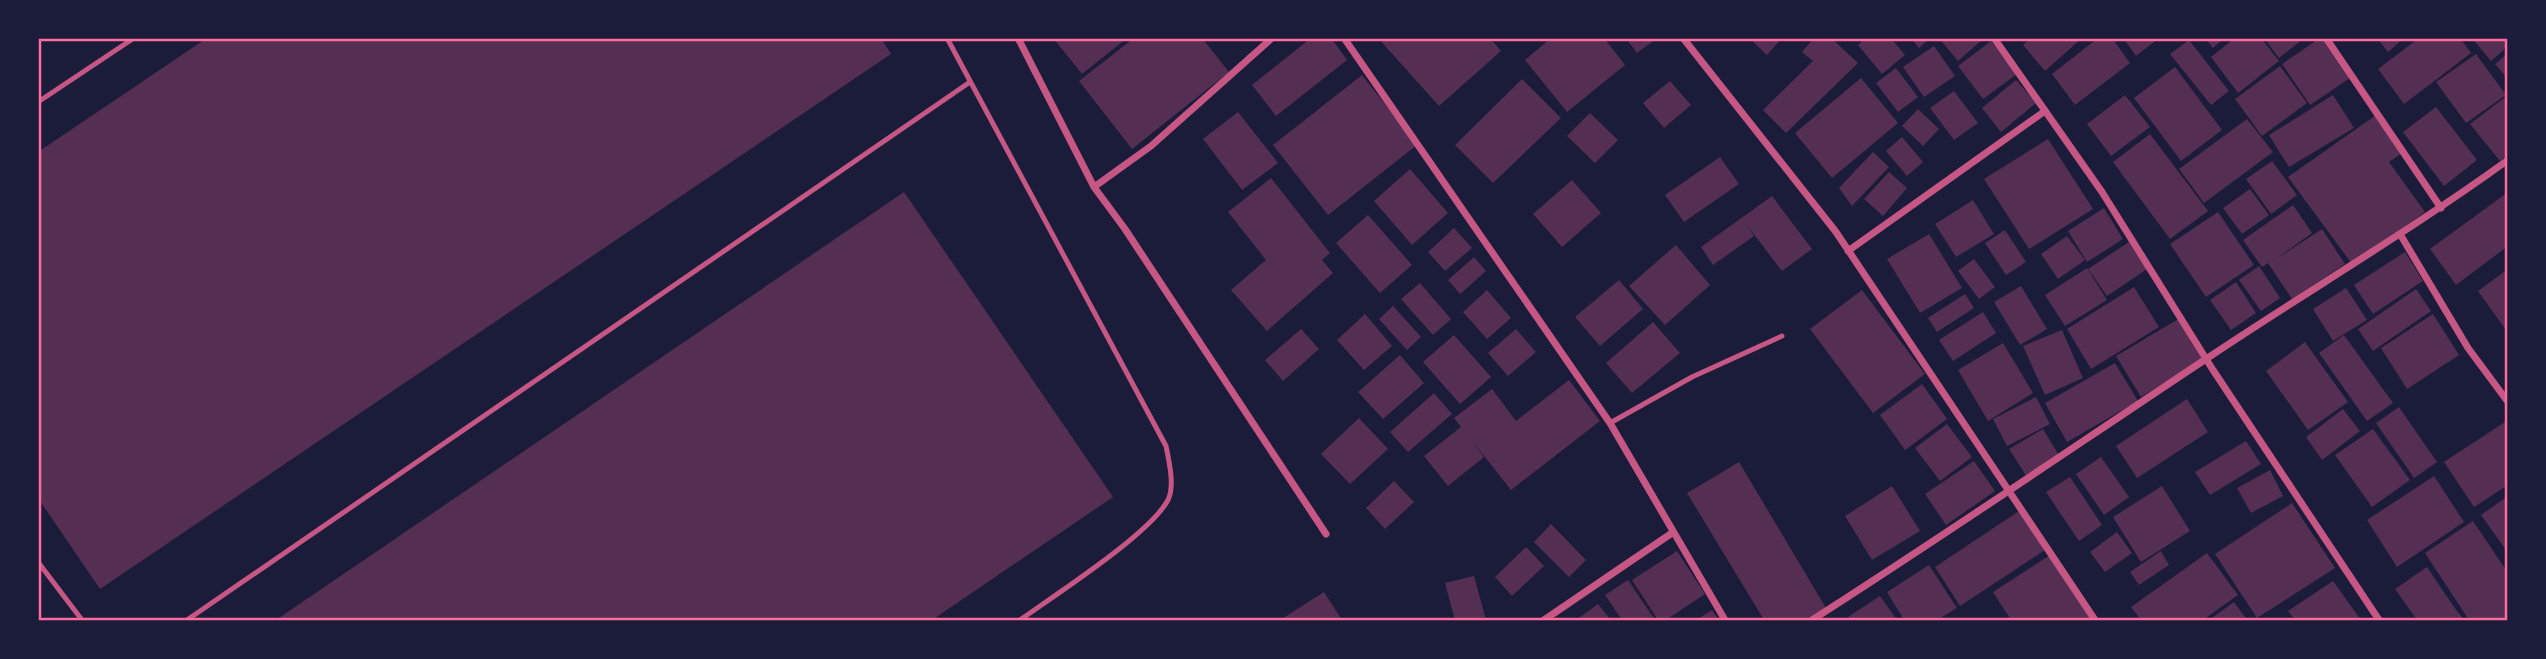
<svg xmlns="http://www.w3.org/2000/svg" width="2546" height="659" font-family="'Space Grotesk',sans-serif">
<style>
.building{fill:#542f53}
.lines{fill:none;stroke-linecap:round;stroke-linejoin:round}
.service{stroke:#c65784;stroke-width:5}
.minor{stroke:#c65784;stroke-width:7}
.neatline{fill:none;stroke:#ff6b9d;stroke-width:2.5}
</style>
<rect width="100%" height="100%" fill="#1b1b3a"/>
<path class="building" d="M207,38H881L891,54L100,589L38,498V152Z
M1053,38H1127L1082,74Z
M1134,38H1202L1229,72L1132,149L1079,81Z
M1311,38H1331L1347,60L1276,116L1252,85Z
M1378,38H1490L1501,51L1439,106Z
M1551,38H1604L1625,65L1567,112L1525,60Z
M1626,38H1657L1637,53Z
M1749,38H1782L1767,55Z
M1814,38H1831L1858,63L1786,133L1763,110L1813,61L1802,52Z
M1866,38H1891L1905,55L1882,74L1858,45Z
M1911,38H1930L1919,48Z
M1939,38H1984L1958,61Z
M2030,38H2082L2045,71L2023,45Z
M2098,38H2112L2130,63L2075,105L2052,74Z
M2123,38H2159L2136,56Z
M2205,38H2224L2213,48Z
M2235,38H2261L2279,61L2238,93L2211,57Z
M2264,38H2304L2279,58Z
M2320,38H2323L2350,78L2310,105L2282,64Z
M2377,38H2404L2388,52Z
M2419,38H2460L2471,53L2404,104L2378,69Z
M2472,38H2508V46L2491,61Z
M2189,40L2229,91L2211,105L2170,54Z
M1991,41L2017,74L1983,99L1958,66Z
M1934,46L1955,76L1924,97L1903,67Z
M2508,53V79L2495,64Z
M2476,54L2506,95L2466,123L2436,82Z
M2280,66L2307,103L2262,136L2235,99Z
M2175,67L2222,130L2181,161L2134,98Z
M1896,68L1918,97L1898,112L1876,83Z
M1362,75L1417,145L1328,215L1273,145Z
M1861,78L1898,123L1832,178L1795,133Z
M1522,79L1561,118L1493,183L1455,145Z
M2016,80L2036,103L2001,132L1982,108Z
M1670,81L1691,105L1664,128L1643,103Z
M1954,91L1978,123L1954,140L1930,108Z
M2125,95L2150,127L2111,156L2087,124Z
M2333,95L2354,128L2289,167L2269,135Z
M2508,95V155L2500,161L2470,124Z
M2436,107L2477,160L2444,186L2403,132Z
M1918,109L1939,129L1923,146L1902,126Z
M1238,112L1278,163L1242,190L1203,139Z
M1590,113L1618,140L1595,163L1567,136Z
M2376,115L2402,153L2389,162L2425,212L2352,264L2288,177Z
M2247,119L2273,152L2204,203L2179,169Z
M2150,134L2208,211L2170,239L2113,162Z
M1902,137L1923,162L1907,176L1886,151Z
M2048,139L2093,209L2029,249L1984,179Z
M1873,152L1889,167L1852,206L1839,188Z
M1720,157L1739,184L1684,222L1665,195Z
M2272,161L2297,195L2271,214L2246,179Z
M1410,169L1448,213L1412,245L1374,201Z
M1889,172L1907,188L1883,216L1864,199Z
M1271,178L1330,253L1322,260L1333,273L1267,331L1231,290L1266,260L1228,212Z
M1572,180L1601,213L1562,247L1533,214Z
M2250,189L2269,215L2242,234L2223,208Z
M904,192L1113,497L932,620H276Z
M2508,192V246L2456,285L2430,249Z
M1772,196L1812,249L1782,271L1746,224L1754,236L1713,265L1701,247Z
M1973,200L1994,234L1956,257L1935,224Z
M2293,205L2312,233L2276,259L2322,229L2345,264L2292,299L2268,263L2262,267L2243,240Z
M2104,208L2123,239L2087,262L2068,231Z
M2218,212L2254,265L2206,297L2170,244Z
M1368,215L1412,265L1380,293L1336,243Z
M1454,228L1472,248L1445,271L1428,252Z
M2005,230L2026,262L2006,275L1985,243Z
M1929,234L1962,288L1920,313L1887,259Z
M2067,236L2085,260L2058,279L2041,254Z
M2129,242L2147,269L2107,296L2088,269Z
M1676,245L1710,285L1665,325L1629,286Z
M2405,252L2423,281L2373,314L2354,285Z
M1474,257L1486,271L1460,294L1448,280Z
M1974,259L1995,287L1979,299L1958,271Z
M2259,266L2280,298L2261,311L2239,280Z
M2087,268L2107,300L2065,326L2045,295Z
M2508,269V333L2478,291Z
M1619,280L1643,309L1600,346L1575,317Z
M2236,282L2256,313L2231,330L2210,300Z
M1420,283L1451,319L1433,335L1401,299Z
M2021,286L2047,329L2020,345L1994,302Z
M2134,287L2159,327L2091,369L2067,329Z
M2346,288L2367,320L2333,341L2313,309Z
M2416,289L2431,311L2373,351L2358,329Z
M1487,290L1511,318L1487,339L1463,312Z
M1862,290L1925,374L1873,413L1810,329Z
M1965,294L1974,308L1937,332L1928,318Z
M1393,306L1421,337L1407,350L1379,319Z
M1983,312L1996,333L1953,361L1939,340Z
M1365,314L1392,346L1364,370L1337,340Z
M2433,314L2459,355L2407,389L2381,348Z
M2180,318L2204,358L2141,397L2116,356Z
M1653,322L1680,353L1632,393L1606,363Z
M1301,329L1319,349L1283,381L1265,360Z
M1516,329L1536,352L1508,376L1488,353Z
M2062,330L2083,378L2045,395L2023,346Z
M1454,335L1491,377L1460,404L1423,362Z
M2344,335L2393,403L2367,421L2319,353Z
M2305,342L2348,402L2308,430L2266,371Z
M2003,343L2033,393L1988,421L1958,370Z
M1400,355L1424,383L1383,419L1358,392Z
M2115,363L2138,401L2067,442L2045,403Z
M1569,380L1600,421L1511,490L1470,438L1484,457L1448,486L1424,456L1461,427L1454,418L1492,389L1516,421Z
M1922,384L1947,419L1905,450L1880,415Z
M1434,393L1452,414L1408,452L1390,432Z
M2036,397L2050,424L2007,446L1993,419Z
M2187,399L2208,432L2137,478L2116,446Z
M2399,407L2437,462L2414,478L2376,423Z
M2343,409L2360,431L2322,460L2306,437Z
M1359,418L1388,449L1350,484L1321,454Z
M2508,420V485L2474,507L2444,462Z
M1947,424L1972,457L1940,481L1915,448Z
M2043,429L2060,457L2027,477L2009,449Z
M2373,429L2410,480L2372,507L2335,455Z
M2246,441L2261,464L2210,495L2195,472Z
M2101,457L2129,497L2104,515L2076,474Z
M1974,461L1995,491L1946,525L1925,494Z
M1739,462L1826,608L1805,620H1764L1687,493Z
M2270,470L2283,496L2251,513L2237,488Z
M2434,476L2464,522L2397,567L2367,520Z
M2070,477L2102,525L2079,541L2046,492Z
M1394,481L1414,502L1385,529L1366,508Z
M1892,486L1920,531L1872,560L1845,516Z
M2162,486L2190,531L2141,562L2113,517Z
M2508,496V553L2481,515Z
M2292,503L2335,568L2257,618L2215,554Z
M2019,511L2045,550L1960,606L1935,567Z
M2473,521L2508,573V620H2469L2425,553Z
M1551,524L1586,560L1569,577L1534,542Z
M2117,532L2132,553L2105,572L2090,552Z
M1526,547L1544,566L1512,596L1495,577Z
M1677,551L1705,594L1666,620H1658L1632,580Z
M2161,551L2169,565L2139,585L2130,572Z
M2207,553L2238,595L2203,620H2141L2131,607Z
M2050,555L2093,620H2011L1993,592Z
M1929,565L1957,608L1937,620H1904L1887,592Z
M2427,567L2454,607L2464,620H2417L2395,589Z
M1474,576L1486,620H1455L1445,583Z
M1628,580L1655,620H1622L1605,595Z
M2333,581L2361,620H2295L2288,611Z
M1324,592L1342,620H1280Z
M1880,596L1897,620H1851L1848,617Z
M2234,602L2247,620H2209Z
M1598,604L1611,620H1576Z
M1712,610L1719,620H1696Z"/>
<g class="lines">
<path class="service" d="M947,38L1166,446C1169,461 1175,486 1168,500C1150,534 1055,595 1020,620
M38,102L134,38
M1610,423L1692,377L1782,336
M38,562L82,620
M187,620L970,82"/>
<path class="minor" d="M1018,38L1094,187L1125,229L1326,534
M1344,38L1610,423L1725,620
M1683,38L1836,232L2095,620
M1994,38L2102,192L2213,370L2379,620
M2326,38L2441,208
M1094,187L1151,146L1272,38
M2400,234L2468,348L2508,402
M1848,251L2045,111
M1544,620L1672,533
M1812,620C1945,535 2075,446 2206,359C2306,292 2410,231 2508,160"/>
</g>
<rect width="2546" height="659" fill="none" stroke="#1b1b3a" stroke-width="80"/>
<rect x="40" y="40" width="2466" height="579" class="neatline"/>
</svg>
